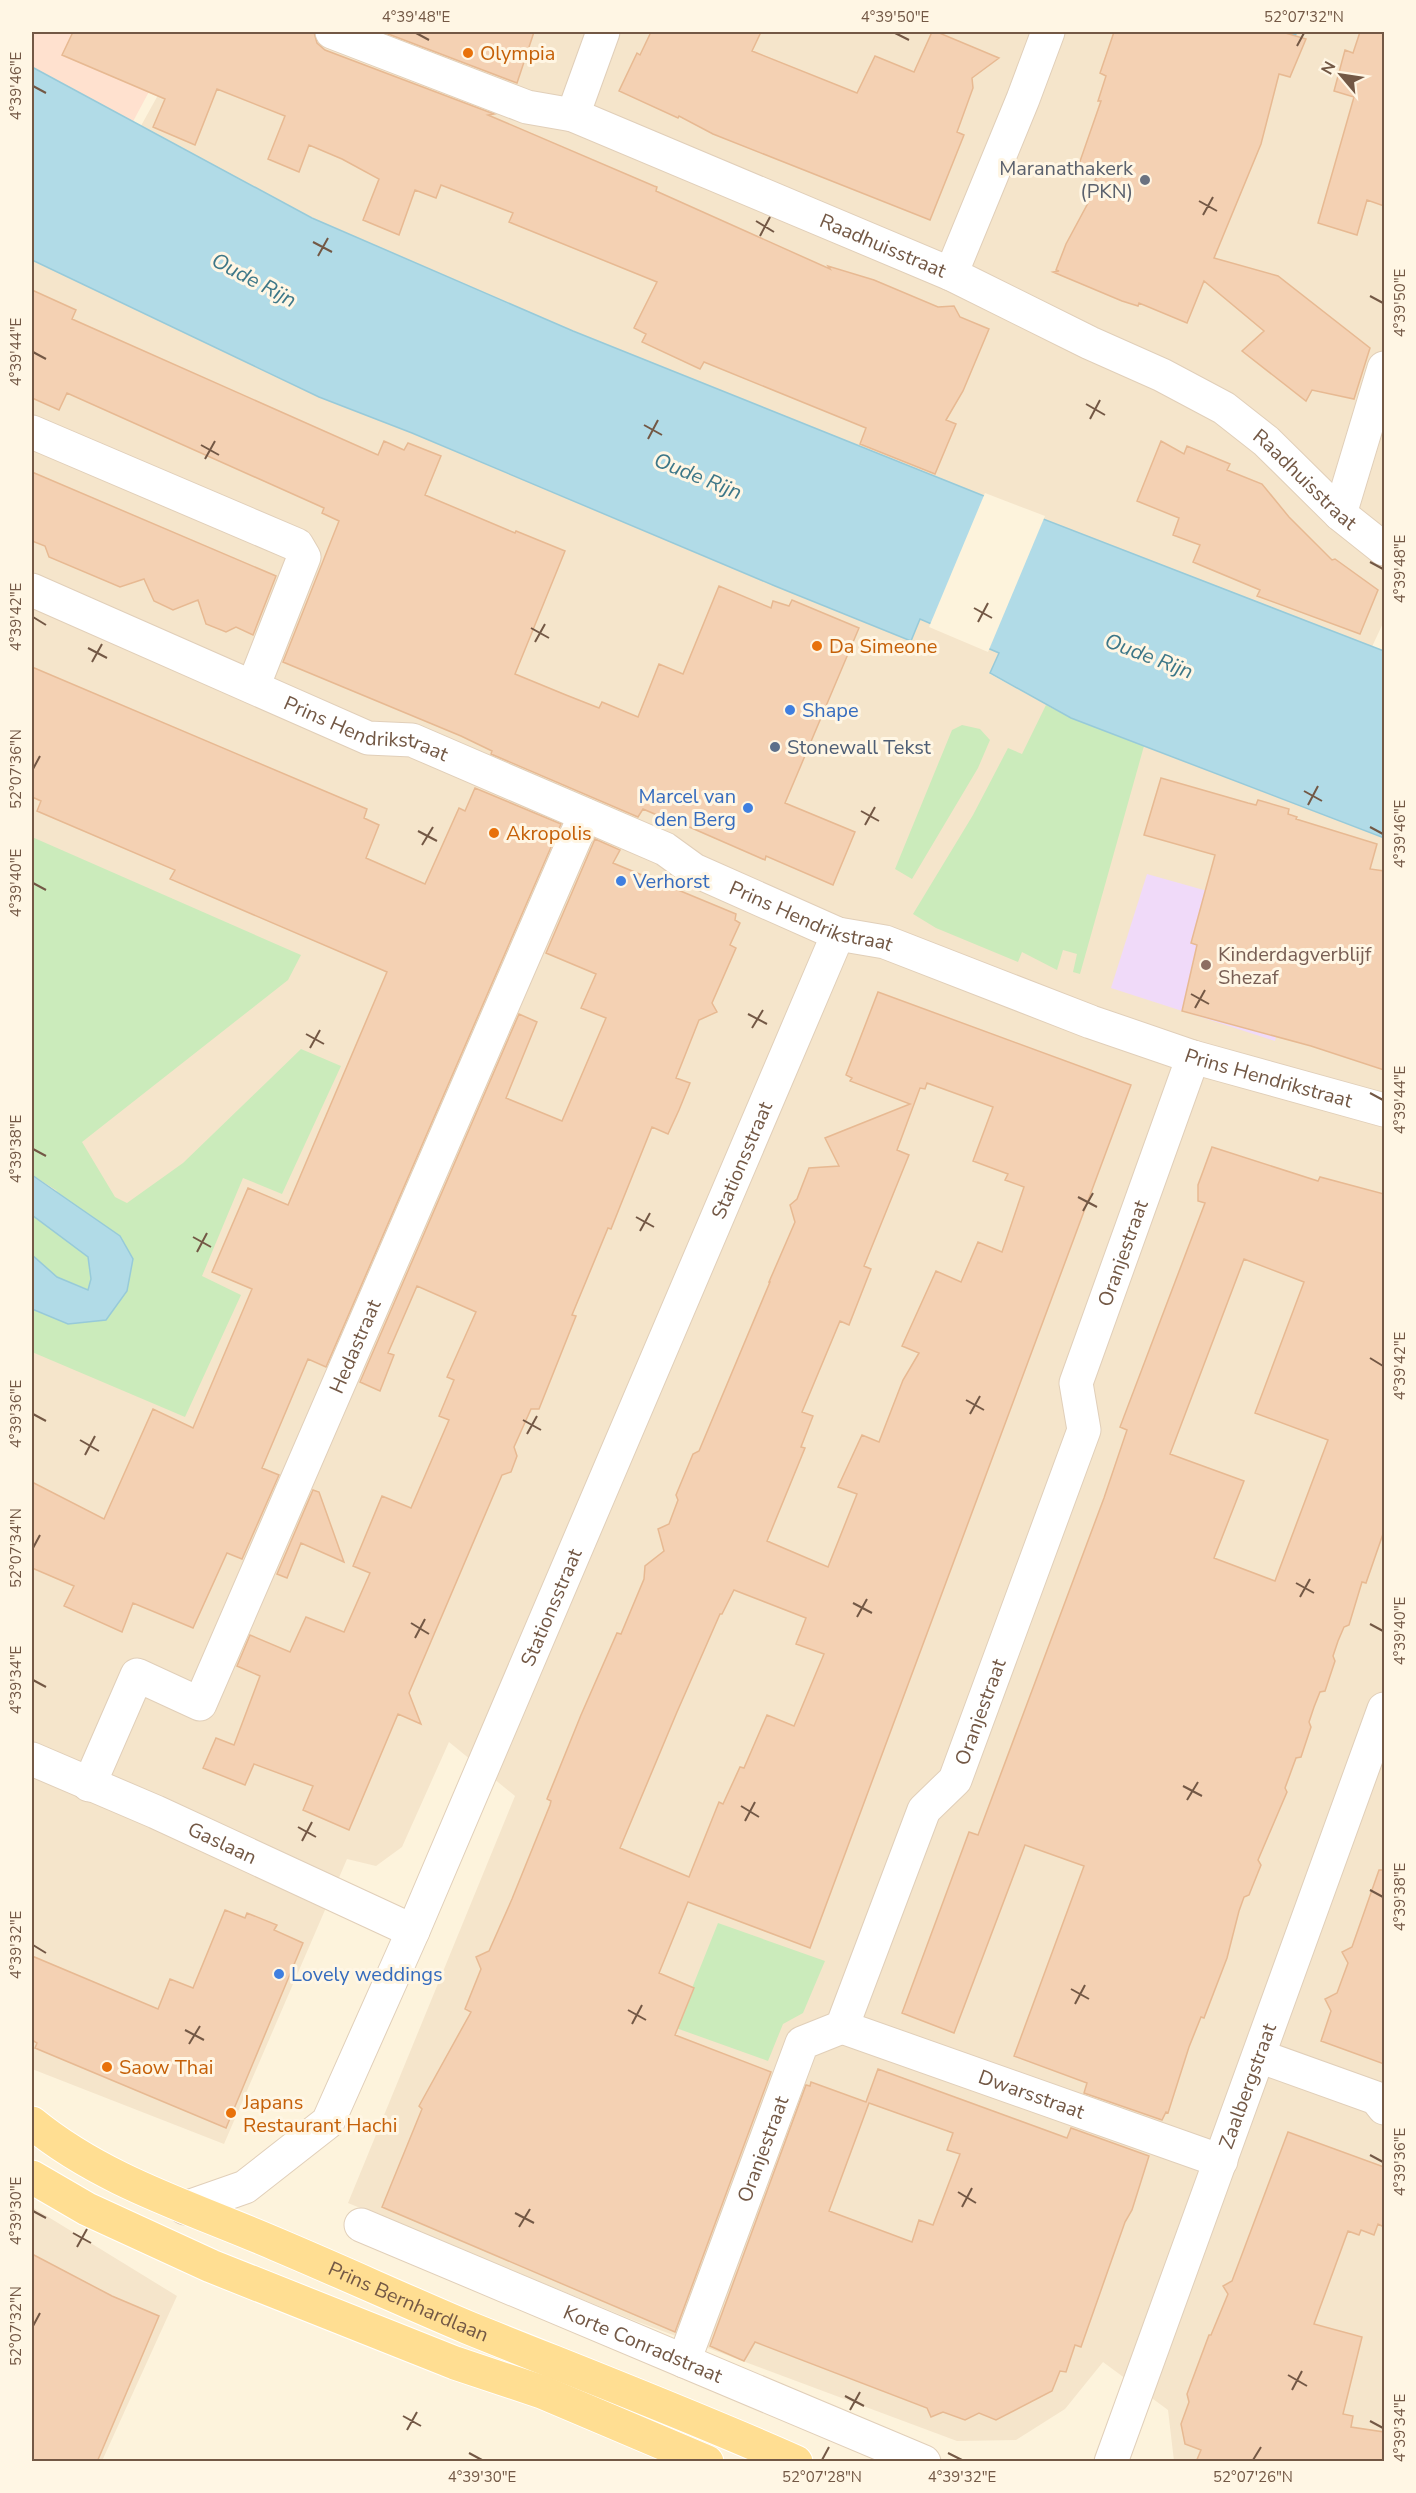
<svg xmlns="http://www.w3.org/2000/svg" width="1416" height="2493" font-family="'Nunito Sans',sans-serif">
<style>
.residential{fill:#f5e5cb}
.commercial{fill:#ffe1cf}
.education{fill:#f0daf9}
.green{fill:#cbebbb}
.water{fill:#b1dbe7;stroke:#97cad9;stroke-width:1.5}
.pier{fill:#fdf3dc}
.lines{fill:none;stroke-linecap:round;stroke-linejoin:round}
.stream{stroke:#97cad9;stroke-width:12}
.building{fill:#f4d1b3;stroke:#e7b992;stroke-width:1.5;fill-rule:evenodd}
.minor-casing{stroke:#e1cfb9;stroke-width:35}
.major-casing{stroke:#fff;stroke-width:35}
.minor{stroke:#fff;stroke-width:33}
.major{stroke:#ffde92;stroke-width:33}
.ticks{fill:none;stroke:#735845;stroke-width:2}
.food-dot{fill:#e8710a;stroke:#fff6e4;stroke-width:2}
.worship-dot{fill:#6b7280;stroke:#fff6e4;stroke-width:2}
.shop-dot{fill:#3f7fe0;stroke:#fff6e4;stroke-width:2}
.service-dot{fill:#5c6f8a;stroke:#fff6e4;stroke-width:2}
.education-dot{fill:#8d6e63;stroke:#fff6e4;stroke-width:2}
.labels{text-anchor:middle;stroke-width:6;stroke-linejoin:round;paint-order:stroke}
.food-label{font-size:20px;fill:#c56008;stroke:#fff6e4;text-anchor:start}
.worship-label{font-size:20px;fill:#5b616d;stroke:#fff6e4;text-anchor:end}
.street-label{font-size:20px;fill:#735845;stroke:#fff6e4}
.shop-label{font-size:20px;fill:#366cbe;stroke:#fff6e4;text-anchor:start}
.service-label{font-size:20px;fill:#4e5e75;stroke:#fff6e4;text-anchor:start}
.education-label{font-size:20px;fill:#785e54;stroke:#fff6e4;text-anchor:start}
.water-label{font-size:21px;font-style:italic;fill:#3d7788;stroke:#fff6e4}
.neatline{fill:none;stroke:#735845;stroke-width:2}
.ticks-label{font-size:15px;text-anchor:middle;fill:#735845}
</style>
<rect width="100%" height="100%" fill="#fdf3dc"/>
<path class="residential" d="M193,32H1384V621L1370,651L578,346L137,133Z
M32,260L319,397L412,433L911,640L920,619L999,653L990,674L1071,718L1384,838V2461H1174L1168,2410L1103,2362L1065,2409L1016,2440L957,2441L633,2320L348,2203L515,1796L449,1742L402,1847L376,1866L347,1859L224,2144L32,2069Z
M32,2207L177,2296L102,2461H32Z"/>
<path class="commercial" d="M32,32H181L122,142L32,195Z"/>
<path class="education" d="M1147,874L1296,916L1300,943L1275,1041L1111,988Z"/>
<path class="green" d="M1046,705L1071,718L1144,746L1080,974L1073,972L1077,954L1063,950L1057,970L1022,952L1018,962L936,928L913,914L973,815L1008,748L1022,754Z
M962,725L980,729L990,740L978,768L912,879L895,869L952,730Z
M32,837L301,955L288,980L82,1142L115,1197L127,1203L183,1163L301,1049L341,1066L282,1194L243,1178L202,1276L241,1295L185,1417L32,1352V1309L68,1324L127,1291L56,1190L32,1175Z
M32,1215L89,1257L91,1279L89,1290L57,1277L32,1255Z
M718,1923L825,1961L803,2013L783,2024L768,2061L676,2028Z"/>
<path class="water" d="M32,67L312,218L573,331L989,498L1384,651V838L1071,718L990,673L999,653L920,619L911,641L775,586L412,433L319,397L32,260Z
M32,1175L120,1236L133,1259L127,1291L106,1320L68,1324L32,1309V1255L57,1277L88,1290L91,1279L88,1257L32,1215Z"/>
<path class="pier" d="M985,493L1045,516L988,652L929,627Z"/>
<g class="lines">
<path class="stream" d="M1286,51L1291,32"/>
</g>
<path class="building" d="M73,32H314L317,43L325,50L494,114L488,115L654,186L657,187L656,191L830,269L828,266L874,280L938,307L954,306L960,317L989,329L963,391L946,420L956,424L935,474L860,444L866,428L704,362L700,369L642,342L646,334L634,328L657,282L509,222L513,213L441,185L436,198L415,190L399,235L363,220L379,179L342,159L309,145L299,172L268,159L285,116L217,89L195,145L153,127L165,99L62,55Z
M383,32H534L517,83Z
M651,32H761L752,51L857,93L875,56L914,72L932,32H937L999,58L972,78L973,88L957,132L964,135L930,220L713,134L679,116L678,118L619,91L637,53L640,55Z
M1114,32H1282L1306,39L1290,77L1279,74L1261,144L1214,258L1278,276L1370,348L1354,399L1312,390L1306,401L1242,351L1264,331L1204,281L1187,323L1139,303L1138,306L1122,301L1053,272L1059,271L1056,270L1066,244L1088,203L1086,202L1097,181L1095,180L1097,176L1078,167L1101,101H1098L1106,76L1100,73Z
M1360,32H1384V206L1367,200L1357,235L1318,223L1354,97L1334,91L1345,50L1353,53Z
M32,290L76,310L72,319L378,455L384,441L404,450L408,443L441,456L425,495L515,533L516,531L565,551L515,674L566,695L599,708L602,702L638,717L659,664L683,674L719,586L771,608L773,601L789,606L792,600L859,628L785,803L855,832L833,885L766,856L765,860L671,819V821L643,809L638,817L491,754L492,751L461,736L283,662L339,521L322,513L324,508L67,393L59,410L32,398Z
M1161,441L1184,454L1187,446L1230,464L1227,470L1262,484L1289,517L1332,560L1335,559L1378,590L1360,634L1257,596L1260,590L1193,562L1200,545L1173,535L1179,518L1137,501Z
M32,472L276,576L253,635L236,627L226,632L206,624L198,600L173,610L154,601L144,579L120,587L49,557L45,546L32,541Z
M32,667L367,809L364,818L379,825L366,858L425,884L459,808L465,811L475,788L561,824L326,1367L308,1359L262,1468L279,1475L242,1559L227,1553L193,1628L133,1603L122,1632L64,1606L74,1586L32,1568V1482L104,1519L153,1409L193,1428L252,1289L212,1272L248,1188L288,1205L387,972L170,879L175,870L37,811L41,801L32,797Z
M1161,778L1248,803L1256,805L1258,800L1289,809L1288,814L1297,817L1296,819L1377,844L1370,869L1384,871V1070L1311,1046L1182,1011L1197,945L1191,943L1215,855L1144,835Z
M595,839L620,850L613,863L736,914L735,920L740,923L730,945L736,948L712,1003L717,1012L699,1020L676,1078L690,1083L679,1110L668,1134L652,1127L621,1204L611,1229L608,1228L572,1315L576,1316L539,1409H531L514,1447L517,1456L511,1472L502,1475L409,1693L421,1724L398,1714L349,1830L303,1810L313,1786L254,1764L245,1785L203,1768L216,1738L234,1745L260,1676L237,1666L250,1635L290,1652L306,1617L344,1632L370,1573L353,1566L382,1496L411,1508L449,1420L439,1416L454,1380L447,1377L476,1312L417,1286L388,1353L394,1355L380,1391L360,1382L519,1014L537,1022L506,1098L562,1121L606,1018L581,1008L596,974L546,953Z
M878,992L1131,1085L810,1948L688,1902L659,1973L694,1988L675,2035L771,2072L675,2332L382,2207L422,2109L419,2106L471,2012L465,2009L481,1969L476,1957L489,1951L512,1899L550,1805L551,1801L547,1799L581,1715L617,1633L621,1634L644,1579L645,1566L664,1551L658,1529L669,1524L678,1500L676,1495L693,1454L699,1451L770,1282H769L795,1222L790,1205L797,1199L809,1168L839,1166L825,1138L910,1104L850,1081L852,1078L846,1075ZM927,1083L993,1107L973,1161L1008,1174L1005,1180L1024,1187L1002,1252L978,1242L961,1282L936,1271L902,1346L919,1353L903,1380L879,1442L862,1435L838,1487L857,1494L828,1567L767,1541L805,1448L801,1447L813,1416L802,1412L840,1321L849,1325L871,1269L864,1266L909,1155L897,1150L920,1088L925,1089ZM734,1590L806,1618L796,1644L824,1654L794,1726L767,1715L744,1768L740,1767L723,1804L719,1802L689,1877L620,1848L677,1712L720,1614H722Z
M1212,1147L1318,1181L1320,1177L1384,1194V1531L1366,1583L1362,1582L1349,1625L1344,1627L1338,1641L1333,1656L1335,1661L1325,1691L1320,1692L1314,1707L1309,1722L1311,1727L1301,1757L1296,1758L1285,1788L1287,1792L1258,1860L1261,1865L1249,1895L1244,1897L1239,1911L1227,1958L1204,2018L1201,2017L1189,2047L1168,2113L1166,2112L1162,2120L1084,2093L1087,2083L1014,2056L1084,1866L1025,1845L954,2033L902,2013L969,1832L978,1835L1104,1498L1127,1430L1120,1427L1205,1203L1198,1201V1185ZM1244,1259L1304,1282L1255,1413L1328,1440L1275,1581L1214,1558L1244,1481L1170,1454Z
M313,1490L319,1492L344,1562L301,1543L287,1578L277,1574Z
M1379,1870H1384V2064L1321,2041L1331,2011L1325,1999L1337,1993L1348,1963L1342,1952L1352,1947Z
M225,1910L245,1918L247,1913L277,1925L274,1930L303,1943L226,2128L35,2048L37,2043L32,2040V1956L158,2009L170,1979L193,1988Z
M878,2069L1067,2138L1071,2128L1149,2156L1132,2210L1125,2222L1081,2347L1075,2345L1066,2372L1060,2371L1052,2391L996,2420L979,2413L965,2420L943,2412L931,2417L927,2408L755,2342L744,2361L710,2346L806,2085L810,2086L811,2082L866,2102ZM869,2103L953,2133L947,2150L960,2154L933,2225L919,2220L912,2242L829,2211Z
M1288,2132L1384,2167V2227L1378,2224L1374,2235L1361,2230L1359,2235L1348,2231L1314,2324L1362,2337L1343,2414L1353,2416L1351,2427L1384,2432V2462H1196L1201,2450L1185,2444L1181,2424L1189,2402L1187,2394L1209,2335H1211L1228,2294L1223,2286L1232,2281Z
M32,2254L112,2296L159,2316L97,2462H32Z"/>
<g class="lines">
<defs>
<g id="minor">
<path id="s1" d="M332,32L527,107L573,115L951,274L1090,343L1162,375L1224,408L1266,441L1340,514L1384,549"/>
<path d="M573,115L603,32"/>
<path d="M951,274L1023,99L1048,32"/>
<path d="M32,432L297,545L304,557L253,687"/>
<path d="M1340,514L1384,368"/>
<path id="s2" d="M32,590L368,738L412,740L665,849L694,870L838,934L885,942L1091,1022L1193,1057L1384,1110"/>
<path id="s3" d="M32,1759L156,1812L413,1931"/>
<path id="s4" d="M89,1785L137,1675L200,1704L585,815"/>
<path id="s5" d="M842,2027L1221,2161"/>
<path d="M1259,2056L1376,2098L1384,2108"/>
<path id="s6" d="M185,2208L245,2187L328,2122L413,1931L838,934"/>
<path id="s7" d="M361,2225L924,2462"/>
<path id="s8" d="M684,2361L802,2043L842,2027L924,1810L955,1780L1084,1430L1076,1383L1193,1057"/>
<path id="s9" d="M1111,2462L1384,1709"/>
</g>
<g id="major">
<path id="s10" d="M32,2123C104,2182 193,2208 278,2245C342,2272 405,2301 469,2328C578,2372 688,2414 796,2462"/>
<path d="M32,2177L87,2209L211,2266L455,2363L542,2392L707,2462"/>
</g>
</defs>
<use href="#minor" class="minor-casing"/>
<use href="#major" class="major-casing"/>
<use href="#minor" class="minor"/>
<use href="#major" class="major"/>
</g>
<path class="ticks" d="M416,33L429,40M895,33L909,40M1297,46L1304,33M33,86L46,93M1199,201L1217,211M1203,215L1213,197M756,221L774,232M760,236L770,217M313,242L332,252M318,256L328,238M1370,296L1383,303M33,352L46,359M1086,404L1105,415M1090,419L1100,400M644,425L662,435M648,439L658,420M201,445L219,455M205,459L215,441M1370,562L1383,569M974,608L992,618M33,617L46,625M978,622L988,603M531,628L549,638M535,642L545,624M88,648L107,658M92,662L102,644M33,769L40,756M1304,791L1322,801M1308,805L1318,786M861,811L879,821M865,825L875,807M1370,827L1383,834M418,831L437,841M422,845L433,827M33,883L46,890M1191,994L1209,1004M1195,1008L1205,990M748,1014L767,1024M752,1028L763,1010M306,1034L324,1044M310,1048L320,1030M1370,1093L1383,1100M33,1149L46,1156M1078,1197L1097,1207M1083,1211L1093,1193M636,1217L654,1227M640,1231L650,1213M193,1237L211,1247M197,1252L207,1233M1370,1358L1383,1366M966,1400L984,1410M33,1414L46,1421M970,1414L980,1396M523,1420L541,1430M527,1434L537,1416M80,1440L99,1451M85,1455L95,1436M33,1548L40,1535M1296,1583L1314,1593M1300,1597L1310,1579M853,1603L872,1613M857,1617L867,1599M411,1623L429,1634M1370,1624L1383,1631M415,1638L425,1619M33,1680L46,1687M1183,1786L1202,1796M1187,1800L1198,1782M741,1806L759,1817M745,1821L755,1802M298,1827L316,1837M302,1841L312,1822M1370,1890L1383,1897M33,1945L46,1953M1071,1989L1089,1999M1075,2004L1085,1985M628,2010L646,2020M632,2024L642,2005M185,2030L204,2040M189,2044L200,2026M1370,2155L1383,2162M958,2192L976,2203M962,2207L972,2188M33,2211L46,2218M515,2213L534,2223M519,2227L530,2209M73,2233L91,2243M77,2247L87,2229M33,2326L40,2313M1288,2375L1307,2386M1292,2390L1302,2371M845,2396L864,2406M850,2410L860,2392M403,2416L421,2426M1370,2421L1383,2428M407,2430L417,2412M469,2453L482,2460M948,2453L962,2460M822,2460L829,2447M1253,2460L1261,2447"/>
<g class="food-dot">
<circle cx="468" cy="53" r="6"/>
<circle cx="817" cy="646" r="6"/>
<circle cx="494" cy="833" r="6"/>
<circle cx="107" cy="2067" r="6"/>
<circle cx="231" cy="2113" r="6"/>
</g>
<circle class="worship-dot" cx="1145" cy="180" r="6"/>
<g class="shop-dot">
<circle cx="790" cy="710" r="6"/>
<circle cx="748" cy="808" r="6"/>
<circle cx="621" cy="881" r="6"/>
<circle cx="279" cy="1974" r="6"/>
</g>
<circle class="service-dot" cx="775" cy="747" r="6"/>
<circle class="education-dot" cx="1206" cy="965" r="6"/>
<g class="labels">
<g class="food-label">
<text x="480" y="60">Olympia</text>
<text x="829" y="653">Da Simeone</text>
<text x="506" y="840">Akropolis</text>
<text x="119" y="2074">Saow Thai</text>
<text x="243" y="2109">Japans<tspan x="243" dy="23">Restaurant Hachi</tspan></text>
</g>
<g class="worship-label">
<text x="1133" y="175">Maranathakerk<tspan x="1133" dy="23">(PKN)</tspan></text>
</g>
<g class="street-label">
<text dy="7" stroke="none"><textPath href="#s1" startOffset="592">Raadhuisstraat</textPath></text>
<text dy="7" stroke="none"><textPath href="#s1" startOffset="1078">Raadhuisstraat</textPath></text>
<text dy="7" stroke="none"><textPath href="#s2" startOffset="363">Prins Hendrikstraat</textPath></text>
<text dy="7" stroke="none"><textPath href="#s2" startOffset="849">Prins Hendrikstraat</textPath></text>
<text dy="7" stroke="none"><textPath href="#s2" startOffset="1335">Prins Hendrikstraat</textPath></text>
<text dy="7" stroke="none"><textPath href="#s6" startOffset="1216">Stationsstraat</textPath></text>
<text dy="7" stroke="none"><textPath href="#s8" startOffset="1216">Oranjestraat</textPath></text>
<text dy="7" stroke="none"><textPath href="#s4" startOffset="579">Hedastraat</textPath></text>
<text dy="7" stroke="none"><textPath href="#s6" startOffset="730">Stationsstraat</textPath></text>
<text dy="7" stroke="none"><textPath href="#s8" startOffset="730">Oranjestraat</textPath></text>
<text dy="7" stroke="none"><textPath href="#s3" startOffset="208">Gaslaan</textPath></text>
<text dy="7" stroke="none"><textPath href="#s9" startOffset="400">Zaalbergstraat</textPath></text>
<text dy="7" stroke="none"><textPath href="#s5" startOffset="201">Dwarsstraat</textPath></text>
<text dy="7" stroke="none"><textPath href="#s8" startOffset="226">Oranjestraat</textPath></text>
<text dy="7" stroke="none"><textPath href="#s10" startOffset="418">Prins Bernhardlaan</textPath></text>
<text dy="7" stroke="none"><textPath href="#s7" startOffset="306">Korte Conradstraat</textPath></text>
</g>
<g class="shop-label">
<text x="802" y="717">Shape</text>
<text x="736" y="803" text-anchor="end">Marcel van<tspan x="736" dy="23">den Berg</tspan></text>
<text x="633" y="888">Verhorst</text>
<text x="291" y="1981">Lovely weddings</text>
</g>
<g class="service-label">
<text x="787" y="754">Stonewall Tekst</text>
</g>
<g class="education-label">
<text x="1218" y="961">Kinderdagverblijf<tspan x="1218" dy="23">Shezaf</tspan></text>
</g>
<g class="water-label">
<text transform="translate(254 280) rotate(28)" y="7">Oude Rijn</text>
<text transform="translate(698 476) rotate(22)" y="7">Oude Rijn</text>
<text transform="translate(1149 656) rotate(21)" y="7">Oude Rijn</text>
</g>
</g>
<rect width="1416" height="2493" fill="none" stroke="#fff6e4" stroke-width="66"/>
<g transform="translate(1341 75) rotate(299)" stroke="#fff6e4" stroke-width="4.5" paint-order="stroke">
<path d="M0-4.5L10 22L0 15L-10 22Z" fill="#735845"/>
<text y="-9" font-size="16" font-weight="bold" text-anchor="middle" fill="#735845">N</text>
</g>
<rect x="33" y="33" width="1350" height="2427" class="neatline"/>
<g class="ticks-label">
<text x="416" y="22">4°39'48"E</text>
<text x="895" y="22">4°39'50"E</text>
<text x="1304" y="22">52°07'32"N</text>
<text transform="translate(16 86) rotate(-90)" y="5">4°39'46"E</text>
<text transform="translate(1400 303) rotate(-90)" y="5">4°39'50"E</text>
<text transform="translate(16 352) rotate(-90)" y="5">4°39'44"E</text>
<text transform="translate(1400 569) rotate(-90)" y="5">4°39'48"E</text>
<text transform="translate(16 617) rotate(-90)" y="5">4°39'42"E</text>
<text transform="translate(16 769) rotate(-90)" y="5">52°07'36"N</text>
<text transform="translate(1400 834) rotate(-90)" y="5">4°39'46"E</text>
<text transform="translate(16 883) rotate(-90)" y="5">4°39'40"E</text>
<text transform="translate(1400 1100) rotate(-90)" y="5">4°39'44"E</text>
<text transform="translate(16 1149) rotate(-90)" y="5">4°39'38"E</text>
<text transform="translate(1400 1366) rotate(-90)" y="5">4°39'42"E</text>
<text transform="translate(16 1414) rotate(-90)" y="5">4°39'36"E</text>
<text transform="translate(16 1548) rotate(-90)" y="5">52°07'34"N</text>
<text transform="translate(1400 1631) rotate(-90)" y="5">4°39'40"E</text>
<text transform="translate(16 1680) rotate(-90)" y="5">4°39'34"E</text>
<text transform="translate(1400 1897) rotate(-90)" y="5">4°39'38"E</text>
<text transform="translate(16 1945) rotate(-90)" y="5">4°39'32"E</text>
<text transform="translate(1400 2162) rotate(-90)" y="5">4°39'36"E</text>
<text transform="translate(16 2211) rotate(-90)" y="5">4°39'30"E</text>
<text transform="translate(16 2326) rotate(-90)" y="5">52°07'32"N</text>
<text transform="translate(1400 2428) rotate(-90)" y="5">4°39'34"E</text>
<text x="482" y="2482">4°39'30"E</text>
<text x="822" y="2482">52°07'28"N</text>
<text x="962" y="2482">4°39'32"E</text>
<text x="1253" y="2482">52°07'26"N</text>
</g>
</svg>
